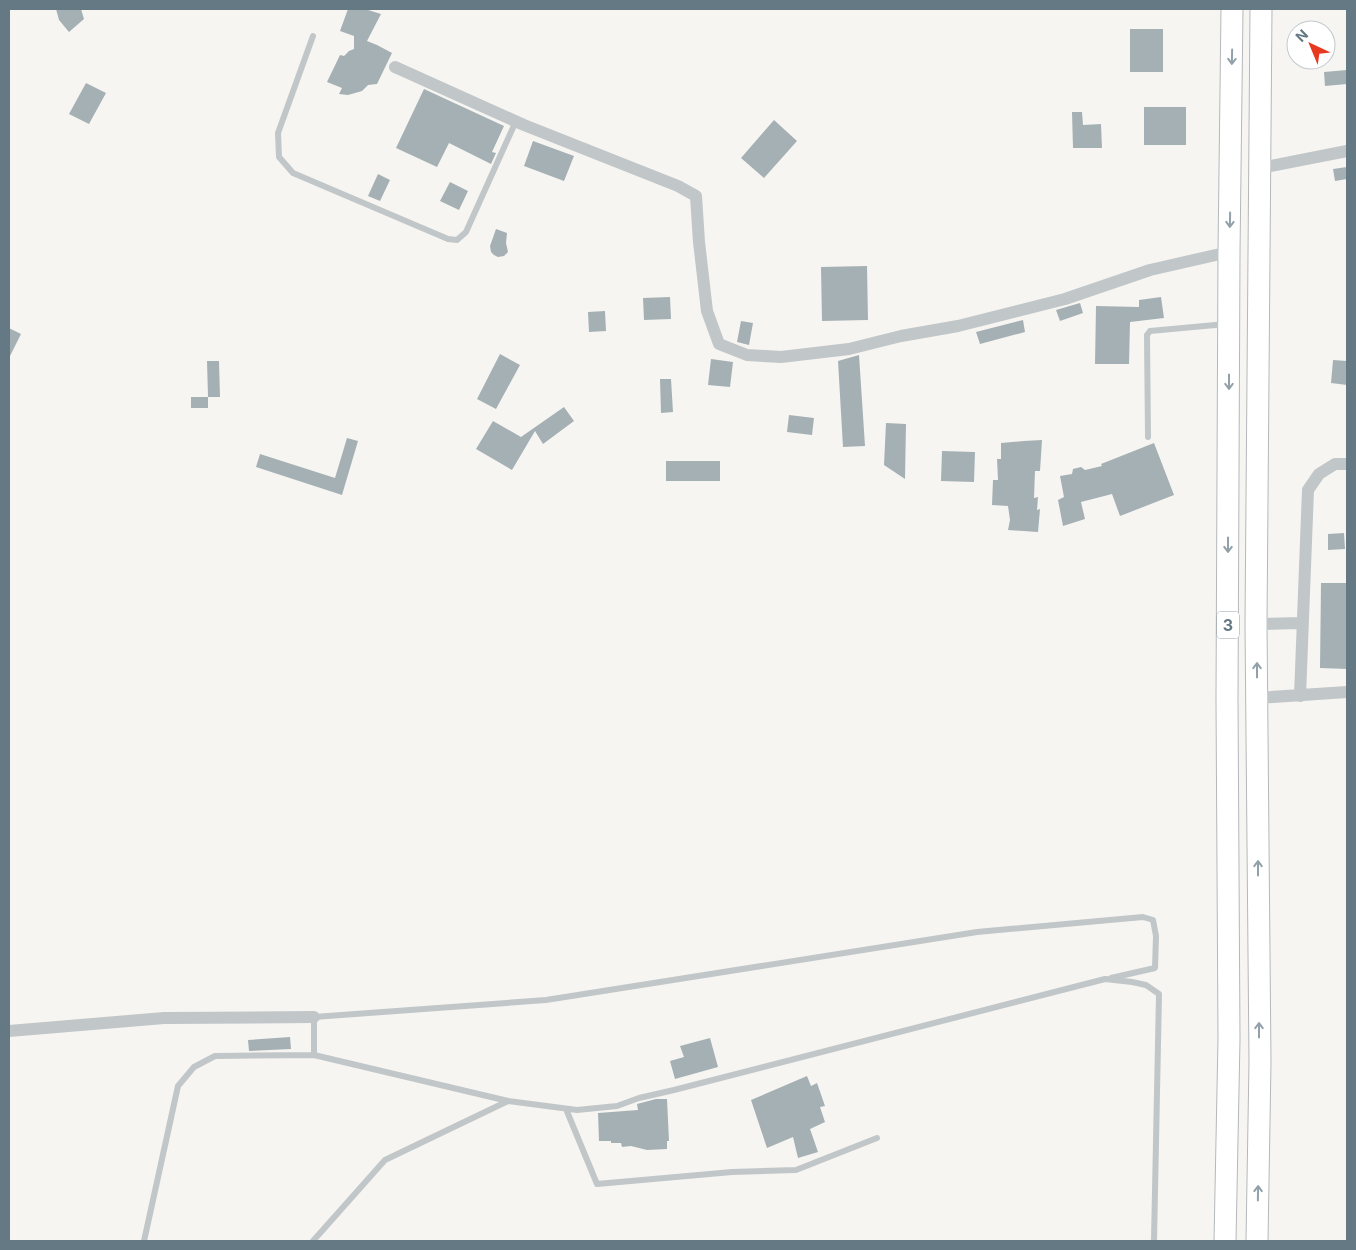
<svg xmlns="http://www.w3.org/2000/svg" width="1356" height="1250" font-family="Inter,sans-serif">
<style>
.building{fill:#a5b0b4}
.lines{fill:none;stroke-linecap:round;stroke-linejoin:round}
.trunk-casing{stroke:#b4b8bb;stroke-width:23}
.service{stroke:#c1c6c8;stroke-width:6}
.minor{stroke:#c1c6c8;stroke-width:12}
.trunk{stroke:#fff;stroke-width:21}
.oneway{stroke:#92a1a9}
.labels{text-anchor:middle;stroke-width:5;stroke-linejoin:round;paint-order:stroke}
.shield{fill:#fff;stroke:#92a1a9;stroke-width:1}
.shield-label{font-size:16px;font-weight:bold;fill:#647984}
</style>
<rect width="100%" height="100%" fill="#f6f5f2"/>
<path class="building" d="M56,9H81L84,19L69,32L59,20Z
M348,9H365L381,14L367,41L377,45L392,53L377,84L368,85L362,91L348,95L339,94L342,88L327,82L340,55L344,56L349,51L354,49V36L340,31Z
M1130,29H1163V72H1130Z
M1347,70V84L1325,86L1324,72Z
M86,83L106,93L89,124L69,114Z
M424,89L504,126L492,152L496,153L491,164L449,143L437,167L396,148Z
M1144,107H1186V145H1144Z
M1072,112H1082L1083,125L1101,124L1102,148H1073Z
M774,120L797,141L764,178L741,158Z
M533,141L574,156L564,181L524,166Z
M1347,167V179L1335,181L1333,169Z
M378,174L390,180L380,201L368,196Z
M450,182L468,191L459,210L440,201Z
M496,229L507,233L506,243L508,252L504,256L498,257L494,255L491,252L490,246Z
M867,266L868,320L822,321L821,267Z
M670,297L671,319L644,320L643,298Z
M1161,297L1164,318L1130,322L1129,364H1095L1096,306L1139,307V300Z
M1080,303L1083,313L1060,321L1056,310Z
M605,311L606,331L589,332L588,312Z
M1023,320L1025,332L980,344L976,332Z
M741,321L753,323L749,345L737,342Z
M9,328L21,334L9,358Z
M500,354L520,365L496,409L477,399Z
M859,355L865,446L843,447L838,361Z
M711,359L733,362L730,387L708,385Z
M1333,360L1347,361V385L1331,383Z
M207,361H219L220,397H208Z
M660,379H671L673,412L661,413Z
M191,397H208V408H191Z
M564,407L574,421L543,444L535,431L512,470L476,449L493,421L521,437Z
M789,415L814,418L812,435L787,432Z
M886,423L906,424L905,479L884,465Z
M347,438L358,441L342,495L256,467L260,454L335,478Z
M1042,440L1040,471H1035L1034,498L1038,497L1037,510L1040,509L1038,532L1008,530L1010,520L1008,506L992,505L993,480H998L997,459H1001V443L1024,441Z
M1154,443L1174,495L1120,516L1112,494L1081,502L1085,519L1063,526L1058,500L1064,497L1060,476L1072,474L1073,469L1081,467L1085,470L1102,466L1101,464Z
M942,451L975,452L974,482L941,481Z
M666,461H720V481H666Z
M1344,533L1345,549L1328,550V534Z
M1321,583H1347V669L1320,668Z
M290,1037L291,1049L249,1051L248,1040Z
M710,1038L718,1067L675,1079L670,1061L684,1057L680,1046Z
M807,1076L811,1086L817,1083L825,1106L820,1107L825,1122L810,1129L818,1152L798,1158L793,1137L767,1148L751,1100Z
M656,1099H667L669,1141H667V1149L647,1150L631,1146L622,1147L621,1143H611V1141H599L598,1113L638,1110L637,1104Z"/>
<g class="lines">
<defs>
<path id="trunk" d="M1225,1241L1229,1039L1227,699L1229,252L1232,9
M1257,1241L1260,1062L1256,624L1261,9"/>
</defs>
<use href="#trunk" class="trunk-casing"/>
<path class="service" d="M313,36L278,133L279,157L293,173L448,239L457,240L466,232L516,121
M1148,437L1147,335L1150,331L1226,324
M314,1055V1017L546,1000L977,932L1143,917L1153,920L1156,936L1155,968L1111,978
M566,1109L597,1184L732,1172L796,1170L877,1138
M144,1241L178,1086L194,1067L215,1056L314,1055L508,1101L577,1110L617,1106L639,1098L674,1090L1105,979L1132,982L1146,985L1159,994L1154,1241
M313,1241L385,1160L508,1101"/>
<path class="minor" d="M395,67L524,125L678,186L696,196L699,242L707,311L719,344L747,355L781,357L849,349L901,336L958,326L1065,299L1150,270L1229,252
M1260,168L1347,151
M1256,624L1302,623
M1300,696L1308,490L1319,474L1335,464H1347
M1257,698L1347,692
M9,1031L164,1018L314,1017"/>
<use href="#trunk" class="trunk"/>
</g>
<defs><path id="oneway-shaft" d="M-6 0H5M1.5-3L5.5 0L1.5 3" fill="none" stroke-width="1.6" stroke-linecap="round" stroke-linejoin="round" transform="scale(1.25)"/></defs>
<g class="oneway">
<use href="#oneway-shaft" transform="translate(1232 57) rotate(91)"/>
<use href="#oneway-shaft" transform="translate(1230 220) rotate(91)"/>
<use href="#oneway-shaft" transform="translate(1229 382) rotate(90)"/>
<use href="#oneway-shaft" transform="translate(1228 545) rotate(90)"/>
<use href="#oneway-shaft" transform="translate(1257 670) rotate(-90)"/>
<use href="#oneway-shaft" transform="translate(1258 868) rotate(-90)"/>
<use href="#oneway-shaft" transform="translate(1259 1030) rotate(-90)"/>
<use href="#oneway-shaft" transform="translate(1258 1193) rotate(-89)"/>
</g>
<g class="labels">
<rect class="shield" x="1217" y="611.5" width="22" height="27" rx="4"/>
<g class="shield-label">
<text x="1228" y="631">3</text>
</g>
</g>
<rect width="1356" height="1250" fill="none" stroke="#647984" stroke-width="20"/>
<g transform="translate(1311 45) rotate(316)"><circle r="24" fill="#ffffff" stroke="#c1c9ce"/>
<path d="M0-4L9 19L0 12L-9 19Z" fill="#e73820"/>
<text y="-8" font-size="14" font-weight="bold" text-anchor="middle" fill="#647984">N</text>
</g>
</svg>
